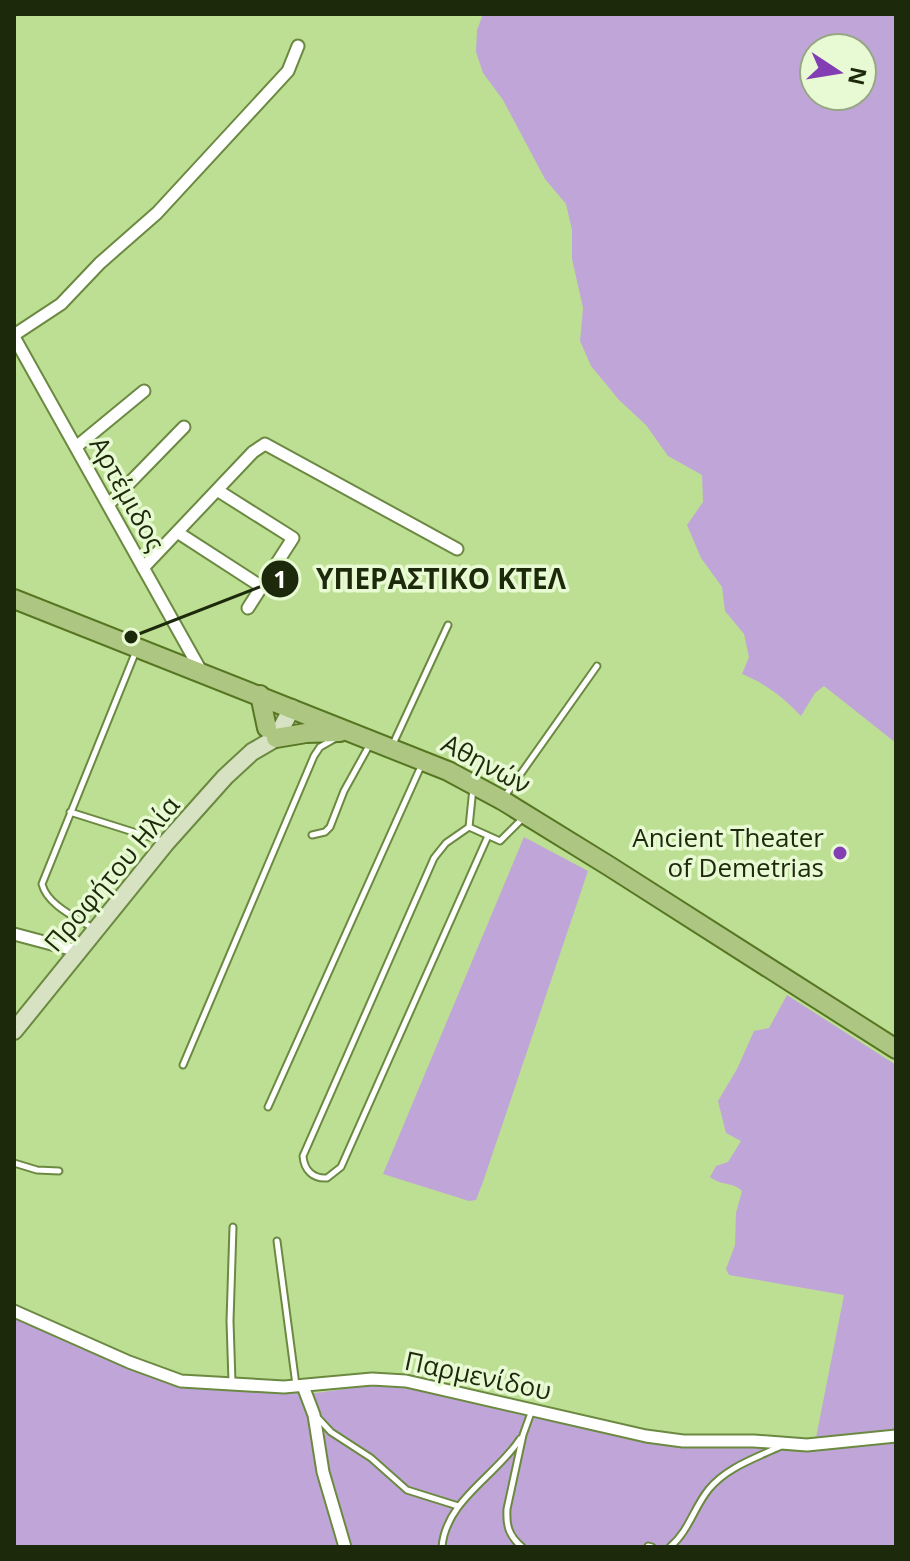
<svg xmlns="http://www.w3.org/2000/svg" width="910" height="1561" font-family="'Open Sans',sans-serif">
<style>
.green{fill:#c0a6d8;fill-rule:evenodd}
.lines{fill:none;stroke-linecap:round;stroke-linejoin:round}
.lane-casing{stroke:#6b8941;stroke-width:9}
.street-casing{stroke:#6b8941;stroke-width:15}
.secondary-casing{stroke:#6b8941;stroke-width:20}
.primary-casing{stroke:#577622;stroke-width:22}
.lane{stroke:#fff;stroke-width:5}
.street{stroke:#fff;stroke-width:11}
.secondary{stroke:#d6e2c1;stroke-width:16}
.primary{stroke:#adc682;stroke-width:18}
.poi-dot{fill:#823eb2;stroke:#e8fad4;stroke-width:3}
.labels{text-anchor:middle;stroke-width:7;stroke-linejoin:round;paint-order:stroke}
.street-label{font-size:26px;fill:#1d290b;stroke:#e8fad4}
.poi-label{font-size:26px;fill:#1d290b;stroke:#e8fad4;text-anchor:end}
.leader{fill:none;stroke:#1d290b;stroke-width:3}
.callout-dot{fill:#1d290b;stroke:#e8fad4;stroke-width:3}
.mark-label{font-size:24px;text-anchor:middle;font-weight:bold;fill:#fff}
.callout-label{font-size:28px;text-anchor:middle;font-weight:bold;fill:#1d290b;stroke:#e8fad4;stroke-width:7;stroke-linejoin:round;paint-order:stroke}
</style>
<rect width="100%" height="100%" fill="#bddf93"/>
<path class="green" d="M483,14H896V743L824,686L815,693L801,716C783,697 766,684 742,674L749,657L744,634L725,611L722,587L701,558L687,525L703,502L702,475L668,456L646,425L619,400L591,366L580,341L583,308L572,259V230L566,204L545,179L503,100L483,73L476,52L477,30ZM814,48H862V96H814Z
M524,837L588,871L483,1182L476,1200L469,1201L383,1174Z
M787,995L896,1065V1431L816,1438L844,1295L729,1275L726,1269L735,1245L736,1213L742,1191C734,1182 721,1186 710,1177L716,1166L728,1162L741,1141L726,1133L718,1101L737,1069L754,1031L769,1028Z
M14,1316L174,1385L271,1393H316L366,1386H399L537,1415L636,1441L682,1448L743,1446L813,1450L896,1443V1547H14Z"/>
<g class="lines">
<defs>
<path id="lane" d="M393,744L448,625
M473,788L469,827L500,841L523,818
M505,796L597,666
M70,812L162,841
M469,827L446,843L434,858L303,1156C304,1170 313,1179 327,1178L341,1167L488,836
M312,835L325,832L330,827L344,791L370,744
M94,929C77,918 47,905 42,884L136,651
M183,1065L314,756L320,747L334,739
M268,1107L422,764
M14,1163L37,1170L59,1171
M277,1241L296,1385
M232,1382L230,1321L233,1227
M318,1418L331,1432L371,1458L407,1490L458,1506
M648,1546L652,1547
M442,1547C446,1500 496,1476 520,1439
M522,1547C509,1536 506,1526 507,1509L523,1435L532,1410
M670,1547C689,1531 694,1507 709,1489C727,1467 756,1458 781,1446"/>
<path id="street" d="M14,335L61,304L100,263L157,213L288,71L298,46
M14,337L201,671
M76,447L144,391
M217,490L293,538L248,608
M108,505L184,427
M177,532L262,587
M143,568L253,452L265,444L457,549
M14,934L78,951
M14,1311L129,1362L181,1381L284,1387L372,1379L406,1381L646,1436L683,1441H754L807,1445L896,1436
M303,1386L314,1415L323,1472L345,1547"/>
<path id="secondary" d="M14,1031L166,843L225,777L252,752L276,738L292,708"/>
<path id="primary" d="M14,599L448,771L502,800L609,866L896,1049
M260,695L267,728
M276,738L306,733L340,732"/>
</defs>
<use href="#lane" class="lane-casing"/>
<use href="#street" class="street-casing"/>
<use href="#secondary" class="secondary-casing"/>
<use href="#primary" class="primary-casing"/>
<use href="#lane" class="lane"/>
<use href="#street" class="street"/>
<use href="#secondary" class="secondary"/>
<use href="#primary" class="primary"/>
</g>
<circle class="poi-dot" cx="840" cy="853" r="8"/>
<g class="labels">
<g class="street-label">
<text transform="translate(127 494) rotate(61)" y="9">Αρτέμιδος</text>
<text transform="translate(486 764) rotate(28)" y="9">Αθηνών</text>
<text transform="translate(112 874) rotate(-50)" y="9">Προφήτου Ηλία</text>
<text transform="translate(478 1376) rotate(12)" y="9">Παρμενίδου</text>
</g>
<g class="poi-label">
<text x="824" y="847">Ancient Theater<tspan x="824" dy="30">of Demetrias</tspan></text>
</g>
</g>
<path class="leader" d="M131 637L280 579"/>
<g class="callout-dot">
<circle cx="131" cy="637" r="8"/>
<circle cx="280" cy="579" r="20"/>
</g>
<g class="mark-label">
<text x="280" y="588">1</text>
</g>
<g class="callout-label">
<text x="441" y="589">ΥΠΕΡΑΣΤΙΚΟ ΚΤΕΛ</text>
</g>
<rect width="910" height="1561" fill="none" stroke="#1d290b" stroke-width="32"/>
<g transform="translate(838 72) rotate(102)"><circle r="38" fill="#e8fad4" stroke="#97a684" stroke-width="2"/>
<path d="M0-6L14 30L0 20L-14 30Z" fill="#823eb2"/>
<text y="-12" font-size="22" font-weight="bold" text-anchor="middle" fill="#1d290b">N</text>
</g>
</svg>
